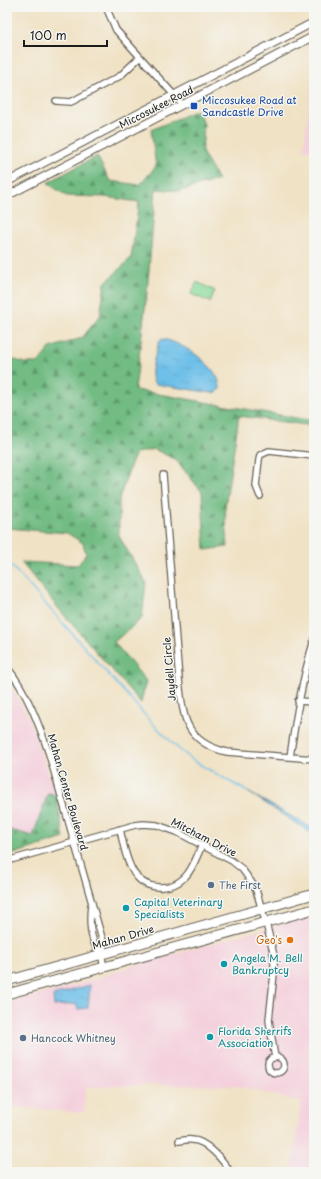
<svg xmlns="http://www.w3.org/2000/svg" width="321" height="1179" font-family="'Playpen Sans',sans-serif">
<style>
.built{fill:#f4cfdc}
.forest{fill:url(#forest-firs);stroke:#476c50}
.park{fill:#8ddd9d;stroke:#547c5c}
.water{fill:url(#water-ripples);stroke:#456e82}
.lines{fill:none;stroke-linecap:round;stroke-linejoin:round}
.stream{stroke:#6ec0e9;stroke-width:1.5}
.minor-casing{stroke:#666157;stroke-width:8}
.tertiary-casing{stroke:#666157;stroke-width:9}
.primary-casing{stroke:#666157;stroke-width:11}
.minor{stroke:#fff;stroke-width:5.5}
.tertiary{stroke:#fff;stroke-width:7}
.primary{stroke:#fff;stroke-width:9}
.transit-dot{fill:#1a4fb4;stroke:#f6f6f2;stroke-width:1.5}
.service-dot{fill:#5c6f8a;stroke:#f6f6f2;stroke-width:1.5}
.culture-dot{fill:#0f9aa8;stroke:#f6f6f2;stroke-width:1.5}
.food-dot{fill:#e8710a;stroke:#f6f6f2;stroke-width:1.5}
.labels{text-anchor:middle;stroke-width:3;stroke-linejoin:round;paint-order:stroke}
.transit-label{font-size:10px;fill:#164399;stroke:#f6f6f2;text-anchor:start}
.street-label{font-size:10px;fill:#1c1c1c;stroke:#f6f6f2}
.service-label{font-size:10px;fill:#4e5e75;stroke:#f6f6f2;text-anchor:start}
.culture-label{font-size:10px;fill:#0d838f;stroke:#f6f6f2;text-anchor:start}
.food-label{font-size:10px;fill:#c56008;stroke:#f6f6f2;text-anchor:end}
</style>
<defs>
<pattern id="forest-firs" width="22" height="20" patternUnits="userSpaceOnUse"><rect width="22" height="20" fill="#72bc84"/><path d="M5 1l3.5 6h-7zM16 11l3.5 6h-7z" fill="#5d986b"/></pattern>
<pattern id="water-ripples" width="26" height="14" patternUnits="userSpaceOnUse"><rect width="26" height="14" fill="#6ec0e9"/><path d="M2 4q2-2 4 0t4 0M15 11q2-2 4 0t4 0" fill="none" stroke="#5fa4c7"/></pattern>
</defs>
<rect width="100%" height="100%" fill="#f6f6f2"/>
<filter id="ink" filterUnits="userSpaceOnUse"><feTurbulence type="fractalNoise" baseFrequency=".025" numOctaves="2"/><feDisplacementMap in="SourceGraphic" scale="8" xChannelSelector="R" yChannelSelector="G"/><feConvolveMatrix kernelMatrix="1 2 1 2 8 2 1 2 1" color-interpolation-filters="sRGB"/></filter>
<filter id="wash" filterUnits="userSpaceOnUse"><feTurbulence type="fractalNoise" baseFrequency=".012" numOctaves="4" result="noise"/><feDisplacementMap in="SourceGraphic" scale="16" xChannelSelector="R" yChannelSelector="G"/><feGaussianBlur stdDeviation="0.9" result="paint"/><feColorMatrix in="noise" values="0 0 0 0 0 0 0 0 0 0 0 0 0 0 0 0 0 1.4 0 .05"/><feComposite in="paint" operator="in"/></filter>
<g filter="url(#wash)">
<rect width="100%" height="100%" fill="#f0e2c5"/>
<path class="built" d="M314,61V151L304,149Z
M7,680L29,718L56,795L64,838L7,856Z
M314,915V1172H292L301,1102L238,1086L150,1085L86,1087L83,1113L7,1106V1003L93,980L141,963Z"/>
<path class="forest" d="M197,110L204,124L202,152L218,180L180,191L156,189L147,292L135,390L314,421V426L239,416L225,507L228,547L205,550L202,492L176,460L154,449L136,453L131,464L119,499V536L146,582L142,618L114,642L146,681L141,703L58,608L21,562L78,565L86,554L83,543L67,533L7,528V357L24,363H38L50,348L82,338L100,316L105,283L131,258L139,202L104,197L67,196L47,183L97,156L110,181L140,185L156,166L151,130Z
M48,793L56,795L64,838L7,856V829L33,836Z"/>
<path class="park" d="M197,282L215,291L210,302L191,294Z"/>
<path class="water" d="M163,339C183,343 221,367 220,389L217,392L212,393L155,384C147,374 157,352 159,341Z
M248,792L314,829V835Z
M90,985L88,1008L78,1009L76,1004L54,1006L53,996Z"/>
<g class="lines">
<path class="stream" d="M7,561L153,724L180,750L194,761L248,792"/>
</g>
</g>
<g filter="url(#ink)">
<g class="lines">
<defs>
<path id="minor" d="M106,7L116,30L182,104
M56,101L71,102L120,76L140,57
M163,475L179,679C183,716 184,742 227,752L314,759
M260,496L256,486L259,460L260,455L269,451L314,456
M7,667C27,692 39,724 49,754L104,945L101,954L104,967
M298,701L314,702
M290,757C296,716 302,680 314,640
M120,829C123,843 126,861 134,873C145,890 170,892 185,877C193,869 197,856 202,845
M7,861L135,825L143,824L157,825L177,832L232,861L242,869L252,883L256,890L267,927L274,956V974L269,1020L275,1058
M91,905C89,922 89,941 101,954
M268 1065a8 8 0 1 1 16 0a8 8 0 1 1-16 0Z
M179,1141C184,1140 188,1139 192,1140C206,1140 224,1161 230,1172"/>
<path id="tertiary" d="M7,182L314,22
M7,196L314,36"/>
<path id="primary" d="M7,981L314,894
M7,994L314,909"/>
</defs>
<use href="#minor" class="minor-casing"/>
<use href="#tertiary" class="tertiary-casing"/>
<use href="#primary" class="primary-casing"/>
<use href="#minor" class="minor"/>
<use href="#tertiary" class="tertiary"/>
<use href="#primary" class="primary"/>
</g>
</g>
<rect class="transit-dot" x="190" y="102" width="8" height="8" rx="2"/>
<g class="service-dot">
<circle cx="211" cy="885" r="4"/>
<circle cx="23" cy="1038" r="4"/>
</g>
<g class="culture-dot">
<circle cx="126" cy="908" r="4"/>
<circle cx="224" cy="964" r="4"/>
<circle cx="210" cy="1037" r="4"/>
</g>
<circle class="food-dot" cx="290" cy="940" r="4"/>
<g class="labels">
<g class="transit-label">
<text x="202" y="104">Miccosukee Road at<tspan x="202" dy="12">Sandcastle Drive</tspan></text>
</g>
<g class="street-label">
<text transform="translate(156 107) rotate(-27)" y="4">Miccosukee Road</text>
<text transform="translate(169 669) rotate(-95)" y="4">Jaydell Circle</text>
<text transform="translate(68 792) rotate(74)" y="4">Mahan Center Boulevard</text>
<text transform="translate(204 837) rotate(27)" y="4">Mitcham Drive</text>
<text transform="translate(123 937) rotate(-16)" y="4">Mahan Drive</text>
</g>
<g class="service-label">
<text x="219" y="889">The First</text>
<text x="31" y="1042">Hancock Whitney</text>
</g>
<g class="culture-label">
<text x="134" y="906">Capital Veterinary<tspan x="134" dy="12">Specialists</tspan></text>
<text x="232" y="962">Angela M. Bell<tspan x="232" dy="12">Bankruptcy</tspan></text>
<text x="218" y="1035">Florida Sherrifs<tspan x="218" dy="12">Association</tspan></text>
</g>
<g class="food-label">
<text x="282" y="944">Geo's</text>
</g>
</g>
<rect width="321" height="1179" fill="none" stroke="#f6f6f2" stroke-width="24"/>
<path d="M24 40v6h83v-6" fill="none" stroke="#1c1c1c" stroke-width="2"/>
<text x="30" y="40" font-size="12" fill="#1c1c1c" stroke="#f6f6f2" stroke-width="3" paint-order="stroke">100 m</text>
</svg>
